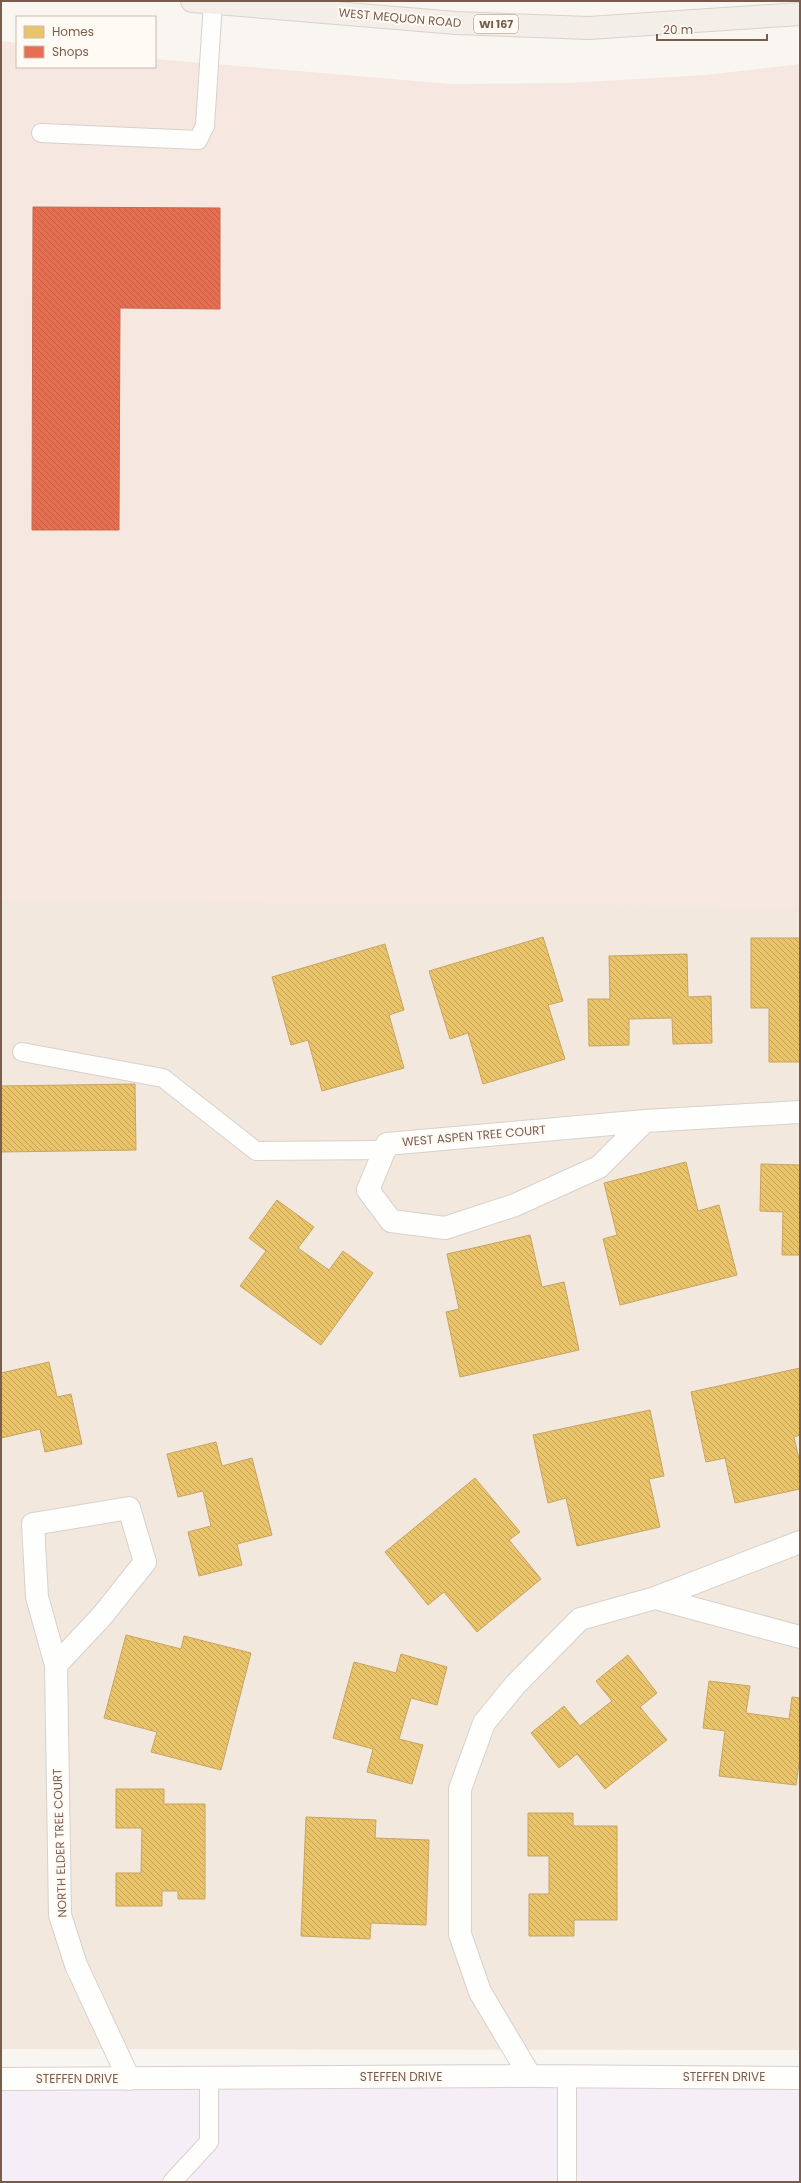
<svg xmlns="http://www.w3.org/2000/svg" width="801" height="2183" font-family="Poppins,sans-serif">
<style>
.residential{fill:#f2e8de}
.commercial{fill:#f6e8e1}
.education{fill:#f6eef6}
.homes{fill:url(#homes-back-hatch);stroke:#c8a561}
.shops{fill:url(#shops-back-hatch);stroke:#c66950}
.lines{fill:none;stroke-linecap:round;stroke-linejoin:round}
.service-casing{stroke:#d7d1cb;stroke-width:20}
.minor-casing{stroke:#d7d1cb;stroke-width:24}
.primary-casing{stroke:#dad1cc;stroke-width:24}
.service{stroke:#fefefd;stroke-width:18}
.minor{stroke:#fefefd;stroke-width:22}
.primary{stroke:#f3eee8;stroke-width:22}
.labels{text-anchor:middle;stroke-width:4;stroke-linejoin:round;paint-order:stroke}
.shield{fill:#fffaf3;stroke:#a28b7f;stroke-width:1}
.shield-label{font-size:11px;font-weight:bold;fill:#7a5c4d}
.street-label{font-size:12px;fill:#7a5c4d;stroke:#fffaf3}
</style>
<defs>
<pattern id="homes-back-hatch" width="6" height="6" patternUnits="userSpaceOnUse"><rect width="6" height="6" fill="#e9c46a"/><path d="M-1 5l2 2M0 0l6 6M5-1l2 2" fill="none" stroke="#c2a259"/></pattern>
<pattern id="shops-back-hatch" width="6" height="6" patternUnits="userSpaceOnUse"><rect width="6" height="6" fill="#e76f51"/><path d="M-1 5l2 2M0 0l6 6M5-1l2 2" fill="none" stroke="#c05e45"/></pattern>
</defs>
<rect width="100%" height="100%" fill="#f9f5f0"/>
<path class="residential" d="M800,896V2050L1,2049V899Z"/>
<path class="commercial" d="M1,41L17,43V67H155V59L451,84L568,83L705,75L800,64V907L1,900Z"/>
<path class="education" d="M800,2077V2182H1V2079Z"/>
<path class="homes" d="M543,937L563,1001L548,1005L565,1059L483,1084L468,1033L450,1039L429,971Z
M751,938H800V1062H769V1008H751Z
M385,944L404,1010L389,1015L404,1068L322,1091L308,1040L291,1045L272,977Z
M687,954L688,997L711,996L712,1043L673,1044L672,1018L629,1019V1045L589,1046L588,999H610L609,956Z
M135,1084L136,1150L1,1152V1086Z
M686,1162L698,1211L719,1205L737,1275L620,1305L603,1239L617,1235L604,1183Z
M761,1164L800,1165V1255H782L783,1212L760,1211Z
M277,1200L314,1227L298,1248L329,1270L343,1251L373,1273L321,1345L240,1286L266,1251L249,1238Z
M530,1235L542,1287L564,1282L579,1350L460,1377L446,1312L459,1309L447,1254Z
M49,1362L57,1397L71,1394L82,1444L45,1452L40,1429L1,1438V1373Z
M800,1368V1435L794,1437L800,1464V1489L735,1503L725,1458L706,1462L691,1392Z
M650,1410L664,1476L649,1479L660,1527L577,1546L566,1498L548,1503L533,1435Z
M216,1442L222,1466L252,1458L272,1535L237,1544L242,1565L199,1576L188,1532L211,1526L203,1491L178,1497L167,1454Z
M475,1478L520,1532L509,1540L541,1579L477,1632L444,1592L428,1605L385,1552Z
M126,1635L181,1649L184,1636L251,1653L221,1770L151,1752L157,1732L104,1718Z
M401,1654L447,1667L437,1705L411,1698L399,1739L423,1745L412,1784L367,1772L373,1749L333,1738L354,1662L396,1673Z
M628,1655L657,1693L640,1707L667,1740L605,1789L577,1754L559,1768L531,1733L564,1706L580,1726L612,1701L596,1681Z
M709,1681L750,1686L746,1713L789,1719L792,1697L800,1698V1757L796,1785L719,1776L725,1731L703,1728Z
M116,1789H164V1804H205V1899H178V1891H162V1906H116V1873H141L142,1828H116Z
M528,1813H573V1826H617V1920H574V1936H529V1894H549V1856H528Z
M306,1817L376,1820L375,1838L429,1840L426,1925L371,1923L370,1939L301,1936Z"/>
<path class="shops" d="M33,207L220,208V309L120,308L119,530H32Z"/>
<g class="lines">
<defs>
<path id="service" d="M41,133L198,140L205,126L213,3
M22,1052L163,1078L256,1151L385,1150
M567,2077V2182
M172,2182L209,2142V2079"/>
<path id="minor" d="M645,1121L599,1167L515,1205L445,1228L391,1221L368,1190L387,1144L645,1121L800,1112
M655,1598L800,1637
M56,1665L102,1616L145,1562L129,1508L33,1524L37,1597L56,1665L60,1915L76,1965L129,2079
M530,2076L480,1992L460,1934V1789L484,1723L515,1685L580,1619L655,1598L800,1542
M1,2079L530,2076L800,2078"/>
<path id="primary" d="M192,1L456,23L589,28L800,14"/>
</defs>
<use href="#service" class="service-casing"/>
<use href="#minor" class="minor-casing"/>
<use href="#primary" class="primary-casing"/>
<use href="#service" class="service"/>
<use href="#minor" class="minor"/>
<use href="#primary" class="primary"/>
</g>
<g class="labels">
<rect class="shield" x="474" y="15" width="44" height="18" rx="3"/>
<g class="shield-label">
<text x="496" y="28">WI 167</text>
</g>
<g class="street-label">
<text transform="translate(400 18) rotate(5)" y="4">WEST MEQUON ROAD</text>
<text transform="translate(474 1136) rotate(-5)" y="4">WEST ASPEN TREE COURT</text>
<text transform="translate(60 1843) rotate(-92)" y="4">NORTH ELDER TREE COURT</text>
<text x="401" y="2081">STEFFEN DRIVE</text>
<text x="724" y="2081">STEFFEN DRIVE</text>
<text x="77" y="2083">STEFFEN DRIVE</text>
</g>
</g>
<rect width="801" height="2183" fill="none" stroke="#7a5c4d" stroke-width="4"/>
<rect x="16" y="16" width="140" height="52" fill="#fffaf3" stroke="#cabbb1"/>
<rect x="24" y="26" width="20" height="12" fill="#e9c46a" stroke="#cabbb1"/>
<text x="52" y="36" font-size="12" fill="#7a5c4d">Homes</text>
<rect x="24" y="46" width="20" height="12" fill="#e76f51" stroke="#cabbb1"/>
<text x="52" y="56" font-size="12" fill="#7a5c4d">Shops</text>
<path d="M657 34v6h110v-6" fill="none" stroke="#7a5c4d" stroke-width="2"/>
<text x="663" y="34" font-size="12" fill="#7a5c4d" stroke="#fffaf3" stroke-width="3" paint-order="stroke">20 m</text>
</svg>
